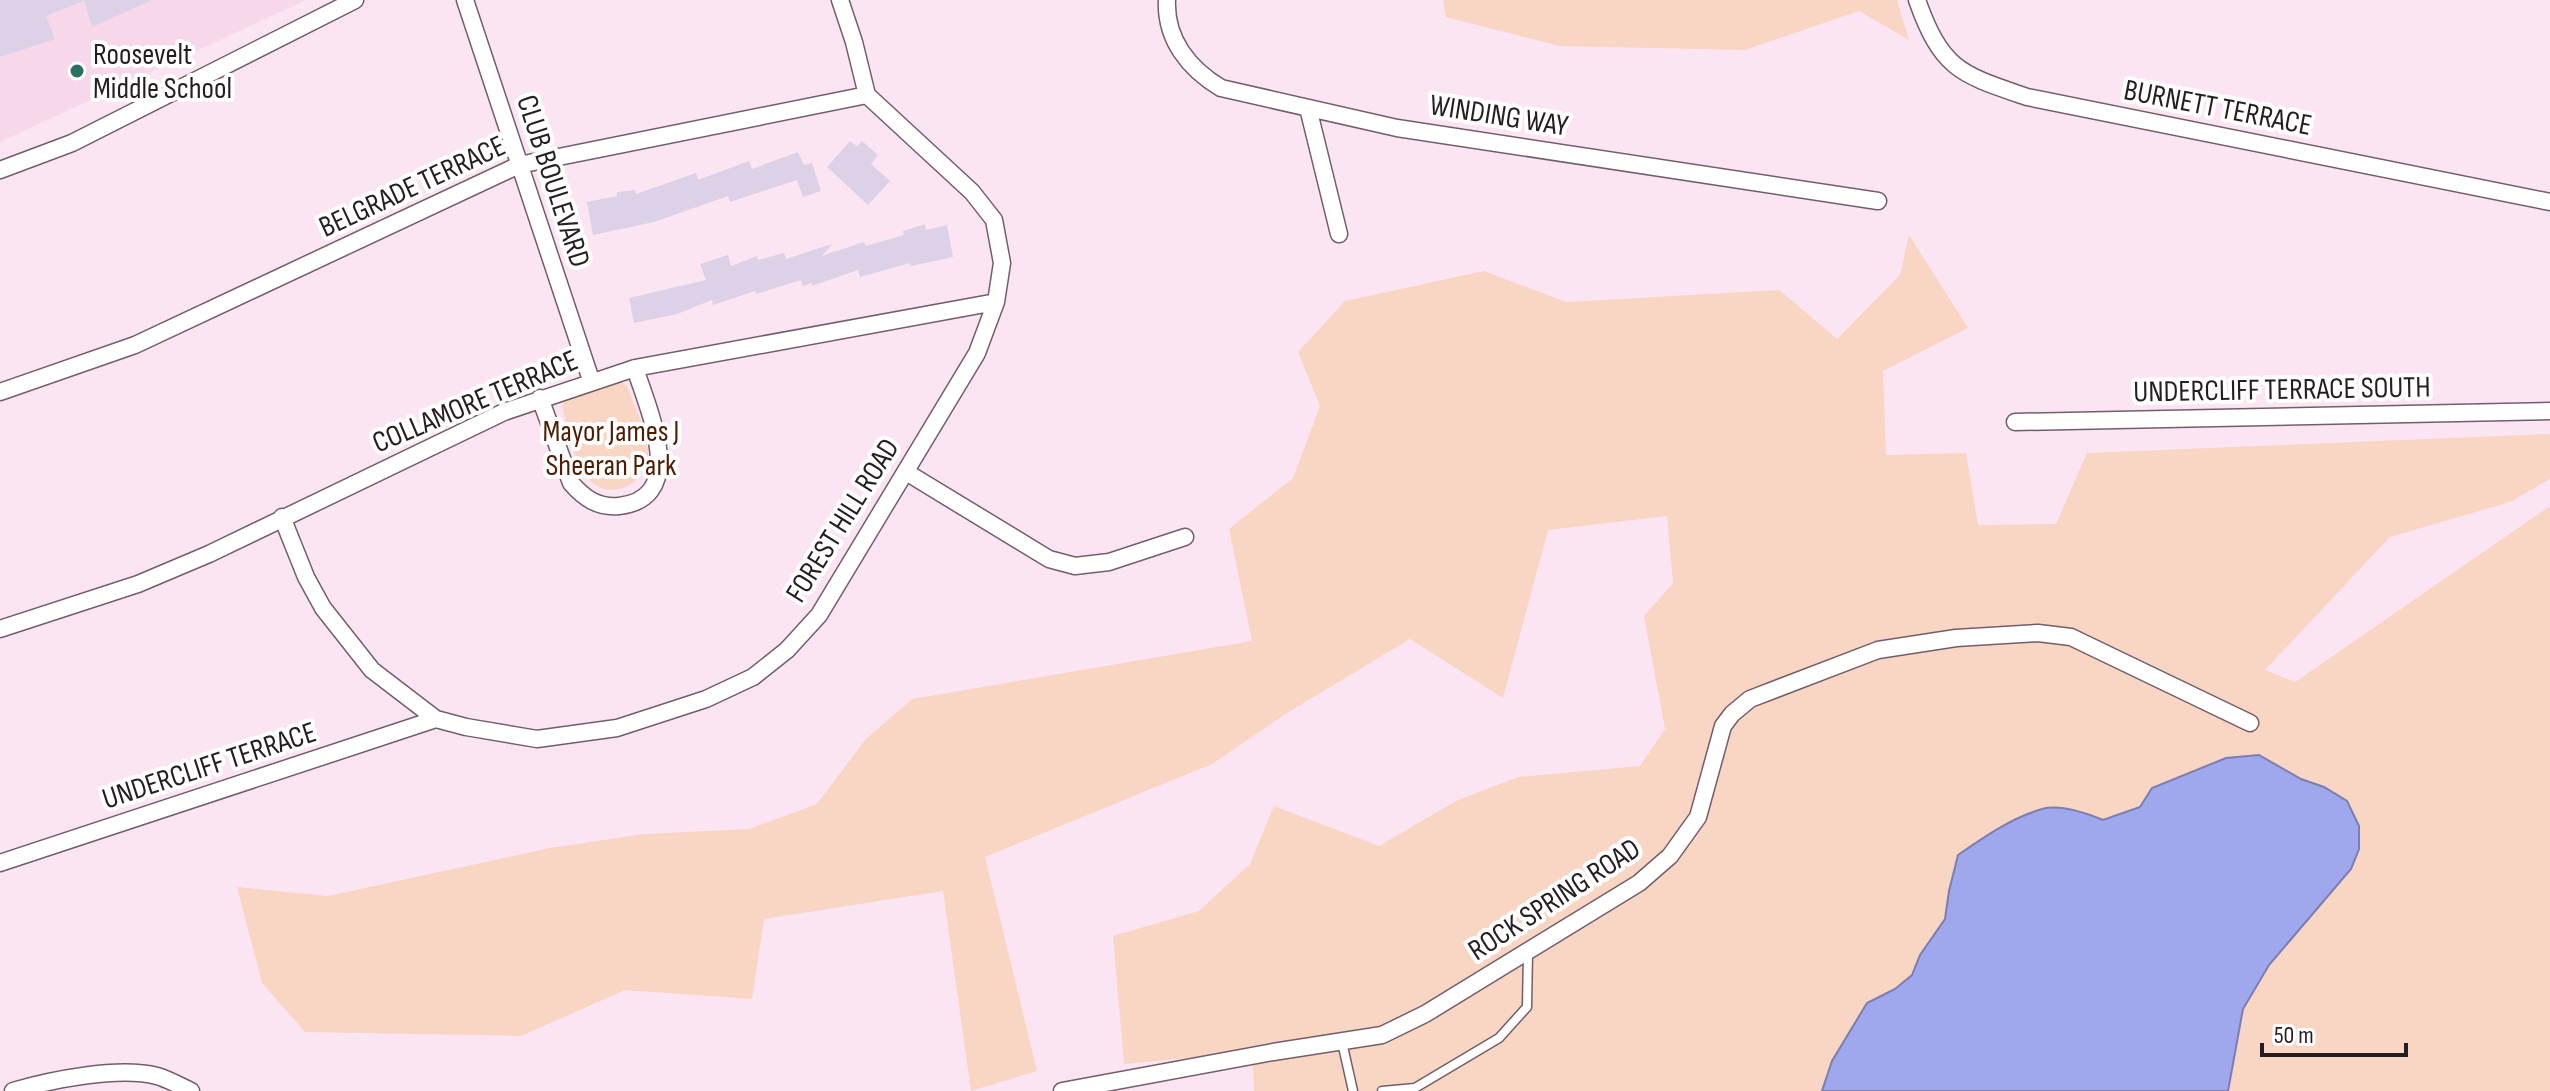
<svg xmlns="http://www.w3.org/2000/svg" width="2550" height="1091" font-family="'Sofia Sans Condensed',sans-serif">
<style>
.built{fill:#f7d8ea}
.green{fill:#f9d5c4}
.water{fill:#9fa8ec;stroke:#7b7eaf;stroke-width:2}
.building{fill:#dcd1e6}
.lines{fill:none;stroke-linecap:round;stroke-linejoin:round}
.lane-casing{stroke:#725e6a;stroke-width:11}
.street-casing{stroke:#725e6a;stroke-width:19}
.lane{stroke:#fff;stroke-width:8}
.street{stroke:#fff;stroke-width:16}
.poi-dot{fill:#286f64;stroke:#fff;stroke-width:3}
.labels{text-anchor:middle;stroke-width:8;stroke-linejoin:round;paint-order:stroke}
.poi-label{font-size:30px;fill:#261d22;stroke:#fff;text-anchor:start}
.street-label{font-size:30px;fill:#261d22;stroke:#fff}
.park-label{font-size:30px;fill:#4c1f05;stroke:#fff}
</style>
<rect width="100%" height="100%" fill="#fce5f2"/>
<path class="built" d="M0,0H306L0,142Z"/>
<path class="green" d="M1443,0H1897L1909,40L1859,11L1745,50L1559,46L1446,17Z
M1909,235L1968,328L1883,371L1886,455L1966,453L1978,525L2056,524L2087,453L2550,434V479L2510,502L2390,537L2265,670L2295,682L2550,506V1091H1254L1252,1052L1124,1064L1113,936L1199,911L1250,864L1274,806L1379,846L1456,801L1518,777L1640,766L1665,729L1644,616L1673,583L1667,516L1548,530L1503,698L1410,639L1287,713L1212,764L985,857L1037,1071L971,1091L943,891L764,919L752,999L625,990L521,1036L305,1032L262,983L237,887L328,896L550,848L644,834L749,829L817,804L865,740L912,699L1252,641L1229,529L1293,478L1320,406L1298,352L1345,301L1484,271L1566,302L1779,290L1837,339L1900,275Z
M621,382L627,386C633,403 648,434 648,451C649,483 609,505 587,477C572,458 568,429 562,406L565,400Z"/>
<path class="water" d="M2259,755L2301,779L2324,787L2347,801L2359,826V849L2351,869L2269,965L2243,1009L2228,1091H1822L1832,1061L1867,1003L1895,989L1912,975L1920,955L1945,919L1949,891L1958,855C1984,837 2011,818 2042,809C2060,804 2086,813 2103,820L2140,807L2152,788L2226,758Z"/>
<path class="building" d="M0,0H83V1L46,16L55,39L0,57Z
M84,0H150V1L92,27Z
M850,141L857,146L862,141L878,155L871,164L890,181L868,205L827,167Z
M798,152L804,165L812,163L821,191L803,197L797,180L730,202L728,196L654,222L593,235L587,202L617,196V192L635,190L636,194L696,173L698,180L749,161L752,169Z
M925,224L926,230L947,225L953,257L911,266L910,263L860,277L858,270L812,286V283L803,286L801,280L756,294L755,291L713,305L712,300L677,314L634,323L629,298L706,280L700,264L728,255L731,266L757,256L758,260L784,253L786,259L832,244L822,256L864,242L866,246L904,235L903,231Z"/>
<g class="lines">
<defs>
<path id="lane" d="M1342,1042L1353,1091
M1382,1091L1415,1088L1499,1038L1527,1007L1528,952"/>
<path id="street" d="M465,0L591,380
M1167,0C1165,39 1189,69 1221,88L1397,128L1878,201
M1917,0C1942,70 1960,74 2027,97L2550,202
M1308,108L1339,234
M0,170L72,143L355,0
M0,392L135,345L519,165L867,95
M540,398L571,483C584,498 598,508 619,506C690,498 647,407 635,368
M2015,422L2550,411
M906,472L1049,559L1075,566L1109,562L1185,537
M282,517L306,577L323,608L372,670L436,719L466,727L537,739L617,728L706,699L753,677L787,650L819,615L977,353L996,302L1002,263L994,220L972,192L867,95L854,42L840,0
M0,629L138,584L209,554L504,412L635,368L996,302
M0,863L436,719
M13,1091C50,1080 119,1066 157,1076C168,1079 180,1086 191,1091
M1062,1091L1273,1052L1382,1035L1425,1014L1639,883L1670,856L1698,817L1723,726L1732,714L1750,699L1878,650L1956,638L2038,633L2071,637L2250,723"/>
</defs>
<use href="#lane" class="lane-casing"/>
<use href="#street" class="street-casing"/>
<use href="#lane" class="lane"/>
<use href="#street" class="street"/>
</g>
<circle class="poi-dot" cx="77" cy="71" r="8"/>
<g class="labels">
<g class="poi-label">
<text x="93" y="64">Roosevelt<tspan x="93" dy="34">Middle School</tspan></text>
</g>
<g class="street-label">
<text transform="translate(2218 107) rotate(11)" y="10">BURNETT TERRACE</text>
<text transform="translate(1499 115) rotate(9)" y="10">WINDING WAY</text>
<text transform="translate(554 181) rotate(72)" y="10">CLUB BOULEVARD</text>
<text transform="translate(412 186) rotate(-25)" y="10">BELGRADE TERRACE</text>
<text transform="translate(2282 389) rotate(-1)" y="10">UNDERCLIFF TERRACE SOUTH</text>
<text transform="translate(475 401) rotate(-23)" y="10">COLLAMORE TERRACE</text>
<text transform="translate(842 520) rotate(-58)" y="10">FOREST HILL ROAD</text>
<text transform="translate(209 765) rotate(-18)" y="10">UNDERCLIFF TERRACE</text>
<text transform="translate(1554 899) rotate(-33)" y="10">ROCK SPRING ROAD</text>
</g>
<g class="park-label">
<text x="611" y="441">Mayor James J<tspan x="611" dy="34">Sheeran Park</tspan></text>
</g>
</g>
<path d="M2262 1043v12h144v-12" fill="none" stroke="#261d22" stroke-width="4"/>
<text x="2274" y="1043" font-size="24" fill="#261d22" stroke="#ffffff" stroke-width="6" paint-order="stroke">50 m</text>
</svg>
